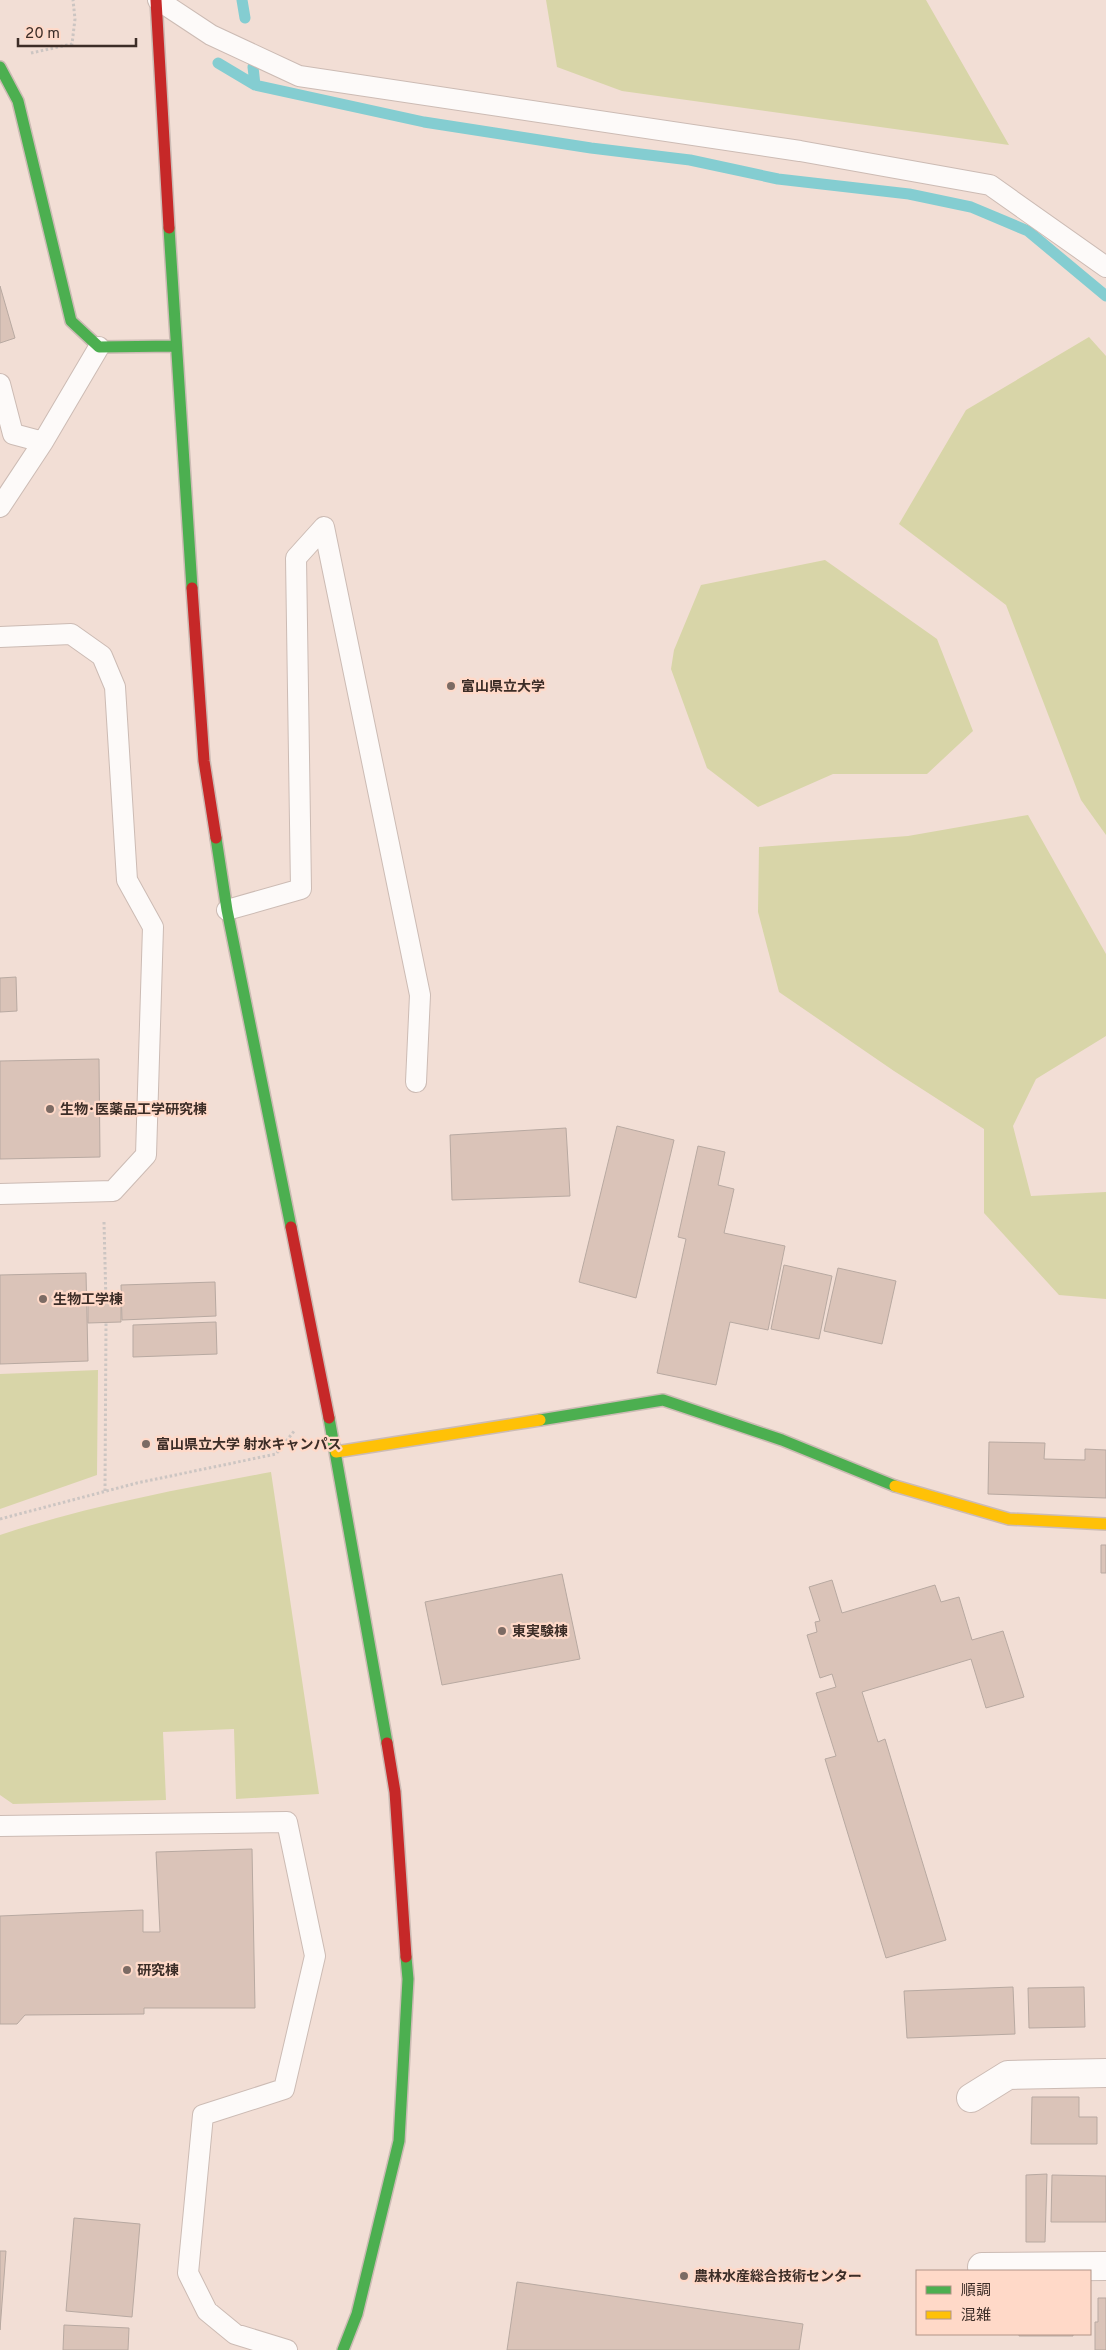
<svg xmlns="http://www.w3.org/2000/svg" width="1106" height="2350" font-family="Overpass,'Noto Sans JP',sans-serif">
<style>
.green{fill:#d8d5a8}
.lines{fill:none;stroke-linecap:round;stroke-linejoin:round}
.stream{stroke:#84cdd1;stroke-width:11}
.building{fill:#dac3b8;stroke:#b8a9a1}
.lane-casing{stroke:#ccbbb4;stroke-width:22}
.street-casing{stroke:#ccbbb4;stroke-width:30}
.fast-casing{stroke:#ccbbb4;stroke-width:14}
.slow-casing{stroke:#ccbbb4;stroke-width:14}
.jam-casing{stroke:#ccbbb4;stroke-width:14}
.path{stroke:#ccc5c2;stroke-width:3;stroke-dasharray:2.5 2.5;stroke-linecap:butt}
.lane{stroke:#fdfaf9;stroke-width:20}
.street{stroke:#fdfaf9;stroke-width:28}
.fast{stroke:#4caf50;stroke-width:11}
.slow{stroke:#ffc107;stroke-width:11}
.jam{stroke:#c62828;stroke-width:11}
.poi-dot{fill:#7c6b64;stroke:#ffd9c8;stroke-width:2}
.labels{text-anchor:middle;stroke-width:4.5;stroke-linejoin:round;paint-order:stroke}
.poi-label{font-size:14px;font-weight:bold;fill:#3c2d27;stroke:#ffd9c8;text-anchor:start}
</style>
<rect width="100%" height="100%" fill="#f2ded5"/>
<path class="green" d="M546,0H926L1009,145L622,91L557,67Z
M1089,337L1106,356V835L1081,800L1006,605L899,524L966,410Z
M825,560L937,639L973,731L927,774H833L758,807L707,768L671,669L674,650L701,585Z
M1028,815L1106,954V1036L1036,1079L1013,1126L1031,1196L1106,1192V1299L1059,1295L984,1213V1129L894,1071L779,992L758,912L759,847L908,836Z
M98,1370L97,1475L0,1509V1374Z
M271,1472L319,1794L236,1799L234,1729L163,1732L166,1800L13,1804L0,1795V1535C88,1506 179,1489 271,1472Z"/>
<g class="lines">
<path class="stream" d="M242,0L245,18
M218,63L255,85L424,122L591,148L690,160L778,179L909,194L971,207L1028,231L1106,296
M253,67L255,85"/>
</g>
<path class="building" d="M0,286L15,338L0,343Z
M16,977L17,1011L0,1012V978Z
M99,1059L100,1157L0,1159V1061Z
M617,1126L674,1140L636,1298L579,1282Z
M566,1128L570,1196L452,1200L450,1135Z
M698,1146L725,1152L718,1185L734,1189L724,1233L785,1246L768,1330L730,1322L716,1385L657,1373L686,1239L678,1237Z
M784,1265L832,1276L819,1339L771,1329Z
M838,1268L896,1281L882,1344L824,1331Z
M86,1273L88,1361L0,1364V1275Z
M215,1282L216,1316L122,1320L121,1285Z
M121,1303V1322L88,1323V1304Z
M216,1322L217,1354L133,1357V1325Z
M989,1442L1045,1443L1044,1459L1085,1460V1449L1106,1450V1498L988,1494Z
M1101,1545H1106V1573H1101Z
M562,1574L580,1659L442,1685L425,1602Z
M832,1580L842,1613L935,1585L941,1602L959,1597L972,1640L1003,1631L1024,1697L986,1708L971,1659L862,1692L878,1742L885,1739L946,1940L886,1958L825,1759L836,1756L816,1693L836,1687L832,1674L820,1678L807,1635L817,1632L815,1622L820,1621L809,1587Z
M252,1849L255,2008H144V2014L25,2015L17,2024H0V1916L143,1910V1932H160L156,1852Z
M1013,1987L1015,2034L907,2038L904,1991Z
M1084,1987L1085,2027L1029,2028L1028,1988Z
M1032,2097H1079V2117H1097V2144H1031Z
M1047,2174L1045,2242H1026V2175Z
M1052,2175L1106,2176V2222H1051Z
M74,2218L140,2224L132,2317L66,2311Z
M0,2251H6L0,2330Z
M517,2282L803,2324L799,2350H507Z
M1098,2298H1106V2350H1095V2322H1098Z
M64,2325L129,2328L128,2350H63Z
M1019,2334H1073V2336H1019Z"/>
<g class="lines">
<defs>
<path id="lane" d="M158,0L211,35L299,76L800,151L990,185L1106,267
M0,384L13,434L43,442
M0,507L43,442L99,347
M0,637L71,634L102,656L115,687L127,880L153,927L146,1155L113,1191L0,1194
M227,910L301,889L296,558L324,527L420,995L416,1082
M0,1826L287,1822L315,1956L284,2089L203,2115L188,2273L207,2311L235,2334L287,2350"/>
<path id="street" d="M971,2098L1008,2075L1106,2073
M982,2267L1106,2266"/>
<path id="fast" d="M0,67L18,101L71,321L99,347L175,346
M169,228L192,588
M216,838L227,910L291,1227
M329,1418L387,1743
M540,1420L663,1400L782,1440L895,1486
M343,2350L357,2314L399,2141L408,1979L406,1957"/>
<path id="slow" d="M336,1452L540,1420
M895,1486L1009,1519L1106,1524"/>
<path id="jam" d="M156,0L169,228
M192,588L204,761L216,838
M291,1227L329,1418
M387,1743L395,1792L406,1957"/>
</defs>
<use href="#lane" class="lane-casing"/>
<use href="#street" class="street-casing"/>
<use href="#fast" class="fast-casing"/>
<use href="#slow" class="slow-casing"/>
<use href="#jam" class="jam-casing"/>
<path class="path" d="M31,53L72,44L75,19L73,0
M104,1222L106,1303
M105,1491L106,1322
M0,1519L137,1483L276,1454L295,1430"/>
<use href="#lane" class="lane"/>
<use href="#street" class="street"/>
<use href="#fast" class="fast"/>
<use href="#slow" class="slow"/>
<use href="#jam" class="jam"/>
</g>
<g class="poi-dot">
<circle cx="451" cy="686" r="5"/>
<circle cx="50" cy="1109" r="5"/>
<circle cx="43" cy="1299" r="5"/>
<circle cx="146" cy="1444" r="5"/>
<circle cx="502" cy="1631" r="5"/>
<circle cx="127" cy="1970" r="5"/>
<circle cx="684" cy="2276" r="5"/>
</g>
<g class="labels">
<g class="poi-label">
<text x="461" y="691">富山県立大学</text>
<text x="60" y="1114">生物･医薬品工学研究棟</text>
<text x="53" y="1304">生物工学棟</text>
<text x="156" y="1449">富山県立大学 射水キャンパス</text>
<text x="512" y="1636">東実験棟</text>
<text x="137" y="1975">研究棟</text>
<text x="694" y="2281">農林水産総合技術センター</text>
</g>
</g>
<rect x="916" y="2270" width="175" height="65" fill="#ffd9c8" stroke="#b19488"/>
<rect x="926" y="2286" width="25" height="8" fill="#4caf50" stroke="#b19488"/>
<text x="961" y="2295" font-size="15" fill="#3c2d27">順調</text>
<rect x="926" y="2311" width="25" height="8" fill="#ffc107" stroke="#b19488"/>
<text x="961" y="2320" font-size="15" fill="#3c2d27">混雑</text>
<path d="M18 38v8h118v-8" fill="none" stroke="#3c2d27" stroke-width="2.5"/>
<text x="25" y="38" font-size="15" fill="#3c2d27" stroke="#ffd9c8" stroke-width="4" paint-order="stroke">20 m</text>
</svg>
